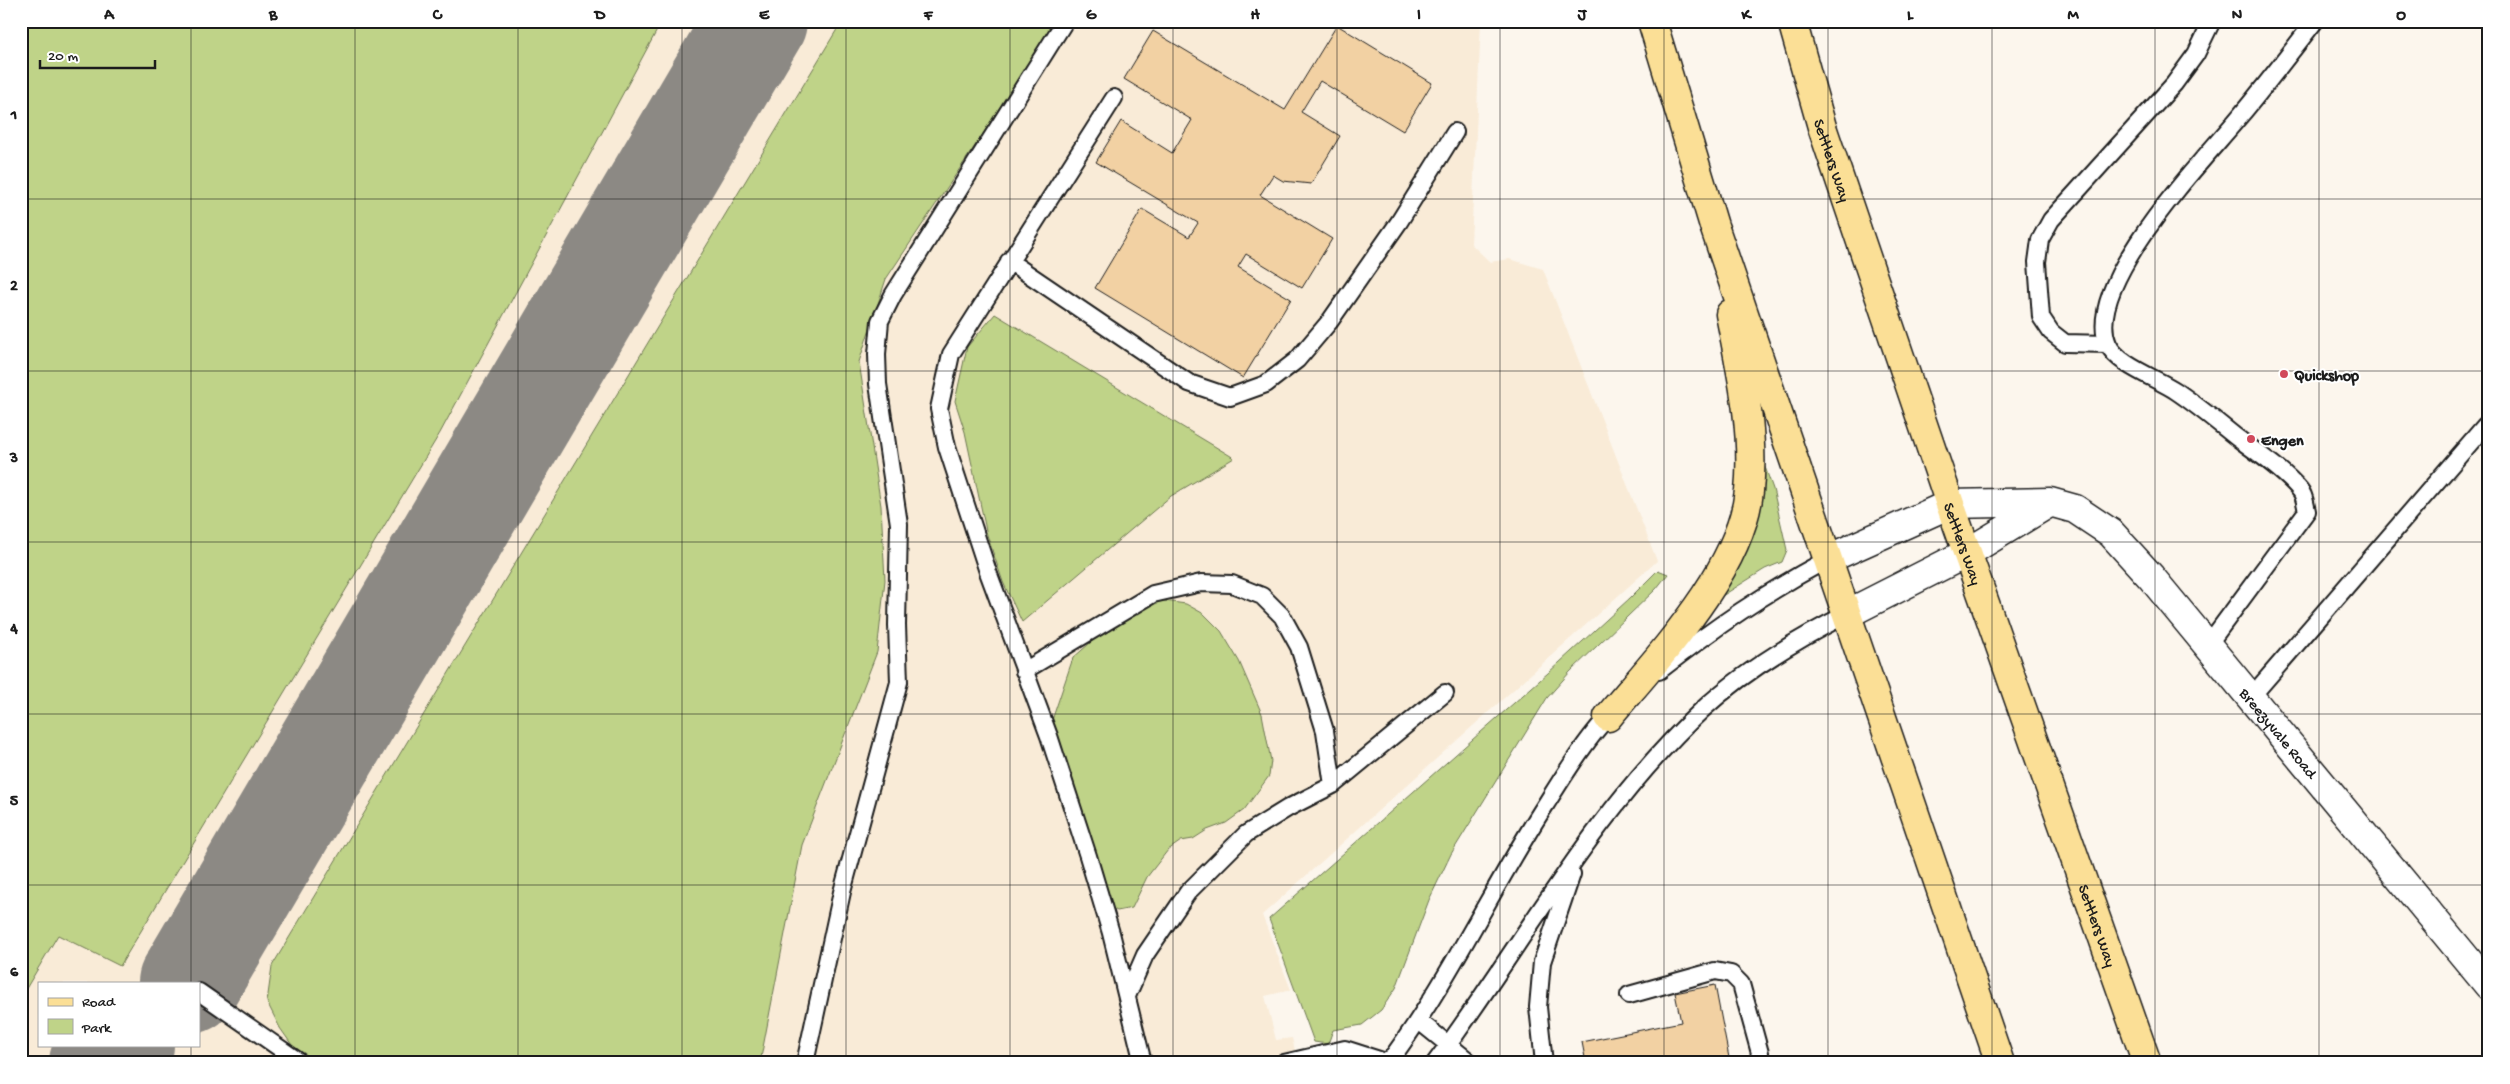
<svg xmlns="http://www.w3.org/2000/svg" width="2510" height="1084" font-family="'Gochi Hand',sans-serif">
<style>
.built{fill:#f9ebd7;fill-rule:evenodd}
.green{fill:#bfd388;stroke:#6e7852}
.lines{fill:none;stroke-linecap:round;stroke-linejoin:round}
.taxiway{stroke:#8c8984;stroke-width:102}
.building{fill:#f2d1a3;stroke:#1c1c1c}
.service-casing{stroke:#1c1c1c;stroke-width:20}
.tertiary-casing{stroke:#1c1c1c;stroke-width:31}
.primary-casing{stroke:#1c1c1c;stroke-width:31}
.service{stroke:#fff;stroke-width:16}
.tertiary{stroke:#fff;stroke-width:28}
.primary{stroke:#fbdf96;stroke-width:28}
.grid{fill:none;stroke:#1c1c1c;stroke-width:1;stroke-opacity:0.55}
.poi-dot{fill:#d1495b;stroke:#fff;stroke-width:2}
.labels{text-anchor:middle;stroke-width:4;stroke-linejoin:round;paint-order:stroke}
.street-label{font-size:16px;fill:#1c1c1c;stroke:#fff}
.poi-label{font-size:16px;font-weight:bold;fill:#1c1c1c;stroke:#fff;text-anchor:start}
.neatline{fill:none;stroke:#1c1c1c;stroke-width:2}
.grid-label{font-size:16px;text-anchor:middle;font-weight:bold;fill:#1c1c1c}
</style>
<rect width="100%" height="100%" fill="#fcf6ed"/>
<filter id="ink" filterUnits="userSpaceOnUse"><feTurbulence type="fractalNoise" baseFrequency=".02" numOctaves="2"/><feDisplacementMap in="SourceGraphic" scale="10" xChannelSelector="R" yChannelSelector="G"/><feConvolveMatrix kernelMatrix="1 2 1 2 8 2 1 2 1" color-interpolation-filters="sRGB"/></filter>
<g filter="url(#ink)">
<path class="built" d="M21,21H1481L1471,244L1490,262L1509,259L1543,269L1657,561L1262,915L1291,990L1265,996L1276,1040L1292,1038L1298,1063H21ZM39,983H199V1045H39Z"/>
<path class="green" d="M21,21H662L440,433L120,966L58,935L21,997Z
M842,21H1054L1029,65L886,279L859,362L881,506L885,580L877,652L802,845L760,1063H318L294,1048L280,1028L267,1002L272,966Z
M995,314L1234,458L1171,496L1022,622L1003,582L987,535L965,432L955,401L967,347Z
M1760,462L1765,467L1773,489L1787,550L1782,562L1765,569L1722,596L1718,591Z
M1658,570L1668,574L1656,589L1570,672L1547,698L1451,854L1429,900L1396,988L1381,1010L1362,1025L1333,1030L1328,1044L1314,1042L1269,919L1548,673L1629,599Z
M1157,600L1186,604L1204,614L1221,631L1239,661L1262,714L1271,761L1269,776L1244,810L1226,823L1207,830L1193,839L1181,841L1168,850L1147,877L1132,908L1117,911L1107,905L1051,723L1073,658L1107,628Z"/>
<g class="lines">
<path class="taxiway" d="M189,983L756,21
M100,1063L123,1045"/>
</g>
<path class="building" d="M1337,25L1432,83L1403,131L1320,81L1301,112L1340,136L1311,184L1283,181L1273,175L1260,195L1332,239L1302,288L1246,254L1238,267L1291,299L1243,378L1095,288L1142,209L1189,237L1198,223L1096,162L1121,121L1172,153L1192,120L1124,79L1153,31L1285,110Z
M1715,985L1730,1063H1586L1582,1042L1681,1022L1675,993Z"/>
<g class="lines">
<defs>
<path id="service" d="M1114,98L951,354L939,409L947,447L988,572L1049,736L1088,856L1111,933L1143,1063
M1009,261L1189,383L1230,397L1266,384L1297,360L1330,321L1399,222L1455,132
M2108,344L2065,343L2051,332L2041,317L2037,262L2040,240L2051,220L2174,84L2196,54L2212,21
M2207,646L2307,511C2305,504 2305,496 2300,490C2286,472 2255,451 2236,437C2216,421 2197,405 2176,391C2157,378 2118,366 2108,344C2082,284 2204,160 2240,116C2266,85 2290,53 2315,21
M1024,671L1153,594L1201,583L1232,584L1262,596L1282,616L1299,647L1325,731L1333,785
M1659,671C1715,627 1765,593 1828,559
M2251,697L2489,421
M199,992L301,1063
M1629,995L1715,971L1731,974L1741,984L1760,1053L1757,1063
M1127,996L1145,955L1188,892L1246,834L1288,808L1333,785L1445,693
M1419,1021L1471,1063
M805,1063L842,892L899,682L897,625L899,524L878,384L877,354L880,321L893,295L1065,21
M1284,1063L1345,1049L1389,1063
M1388,1063C1449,982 1491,889 1546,804C1563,777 1590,733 1613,712
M1435,1063C1523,944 1593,812 1702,710C1744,671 1796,640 1847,614
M1544,1063L1538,1007L1542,962L1572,874"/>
<g id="tertiary">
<path id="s1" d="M1828,559L1950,504L2050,502L2075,509L2111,533L2151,577L2489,986"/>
<path d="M1847,614L1967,553L2049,503"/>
</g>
<g id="primary">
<path d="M1652,21L1714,226L2000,1063"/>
<path id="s2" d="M1792,21L1822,127L1950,504L2147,1063"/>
<path d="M1608,717C1658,657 1741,571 1749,491C1755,432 1741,371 1730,314"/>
</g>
</defs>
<use href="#service" class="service-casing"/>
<use href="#tertiary" class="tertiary-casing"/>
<use href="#primary" class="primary-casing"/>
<use href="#service" class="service"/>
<use href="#tertiary" class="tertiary"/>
<use href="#primary" class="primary"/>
</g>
</g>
<path class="grid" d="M191,21V983M355,21V1063M518,21V1063M682,21V1063M846,21V1063M1010,21V1063M1173,21V1063M1337,21V1063M1500,21V1063M1664,21V1063M1828,21V1063M1992,21V1063M2155,21V1063M2319,21V1063M21,199H2489M21,371H2489M21,542H2489M21,714H2489M21,885H2489M191,1045V1063"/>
<g class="poi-dot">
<circle cx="2284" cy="374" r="5"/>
<circle cx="2251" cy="439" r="5"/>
</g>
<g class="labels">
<g class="street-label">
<text dy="6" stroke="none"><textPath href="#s2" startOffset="145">Settlers Way</textPath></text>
<text dy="6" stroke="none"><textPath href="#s2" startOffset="550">Settlers Way</textPath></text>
<text dy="6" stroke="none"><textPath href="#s1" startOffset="564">Breezyvale Road</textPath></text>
<text dy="6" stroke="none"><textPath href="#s2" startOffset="955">Settlers Way</textPath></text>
</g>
<g class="poi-label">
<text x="2294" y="380">Quickshop</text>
<text x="2261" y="445">Engen</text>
</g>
</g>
<rect width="2510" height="1084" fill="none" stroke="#fff" stroke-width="55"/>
<rect x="38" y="982" width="162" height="65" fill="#ffffff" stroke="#a4a4a4"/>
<rect x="48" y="998" width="25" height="8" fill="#fbdf96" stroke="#a4a4a4"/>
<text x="82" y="1006" font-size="15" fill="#1c1c1c">Road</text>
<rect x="48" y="1019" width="25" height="15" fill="#bfd388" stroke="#a4a4a4"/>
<text x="82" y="1032" font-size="15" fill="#1c1c1c">Park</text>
<path d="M40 60v8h115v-8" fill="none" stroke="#1c1c1c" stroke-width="2.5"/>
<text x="48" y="60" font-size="15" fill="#1c1c1c" stroke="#ffffff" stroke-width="4" paint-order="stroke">20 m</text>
<rect x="28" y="28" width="2454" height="1028" class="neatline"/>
<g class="grid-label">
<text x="109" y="19">A</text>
<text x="273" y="19">B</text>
<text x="437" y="19">C</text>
<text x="600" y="19">D</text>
<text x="764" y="19">E</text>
<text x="928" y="19">F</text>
<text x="1091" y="19">G</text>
<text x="1255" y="19">H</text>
<text x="1419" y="19">I</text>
<text x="1582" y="19">J</text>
<text x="1746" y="19">K</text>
<text x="1910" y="19">L</text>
<text x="2073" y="19">M</text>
<text x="2237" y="19">N</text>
<text x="2401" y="19">O</text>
<text x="14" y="119">1</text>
<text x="14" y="290">2</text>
<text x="14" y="462">3</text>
<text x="14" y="633">4</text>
<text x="14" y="805">5</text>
<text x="14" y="976">6</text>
</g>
</svg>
